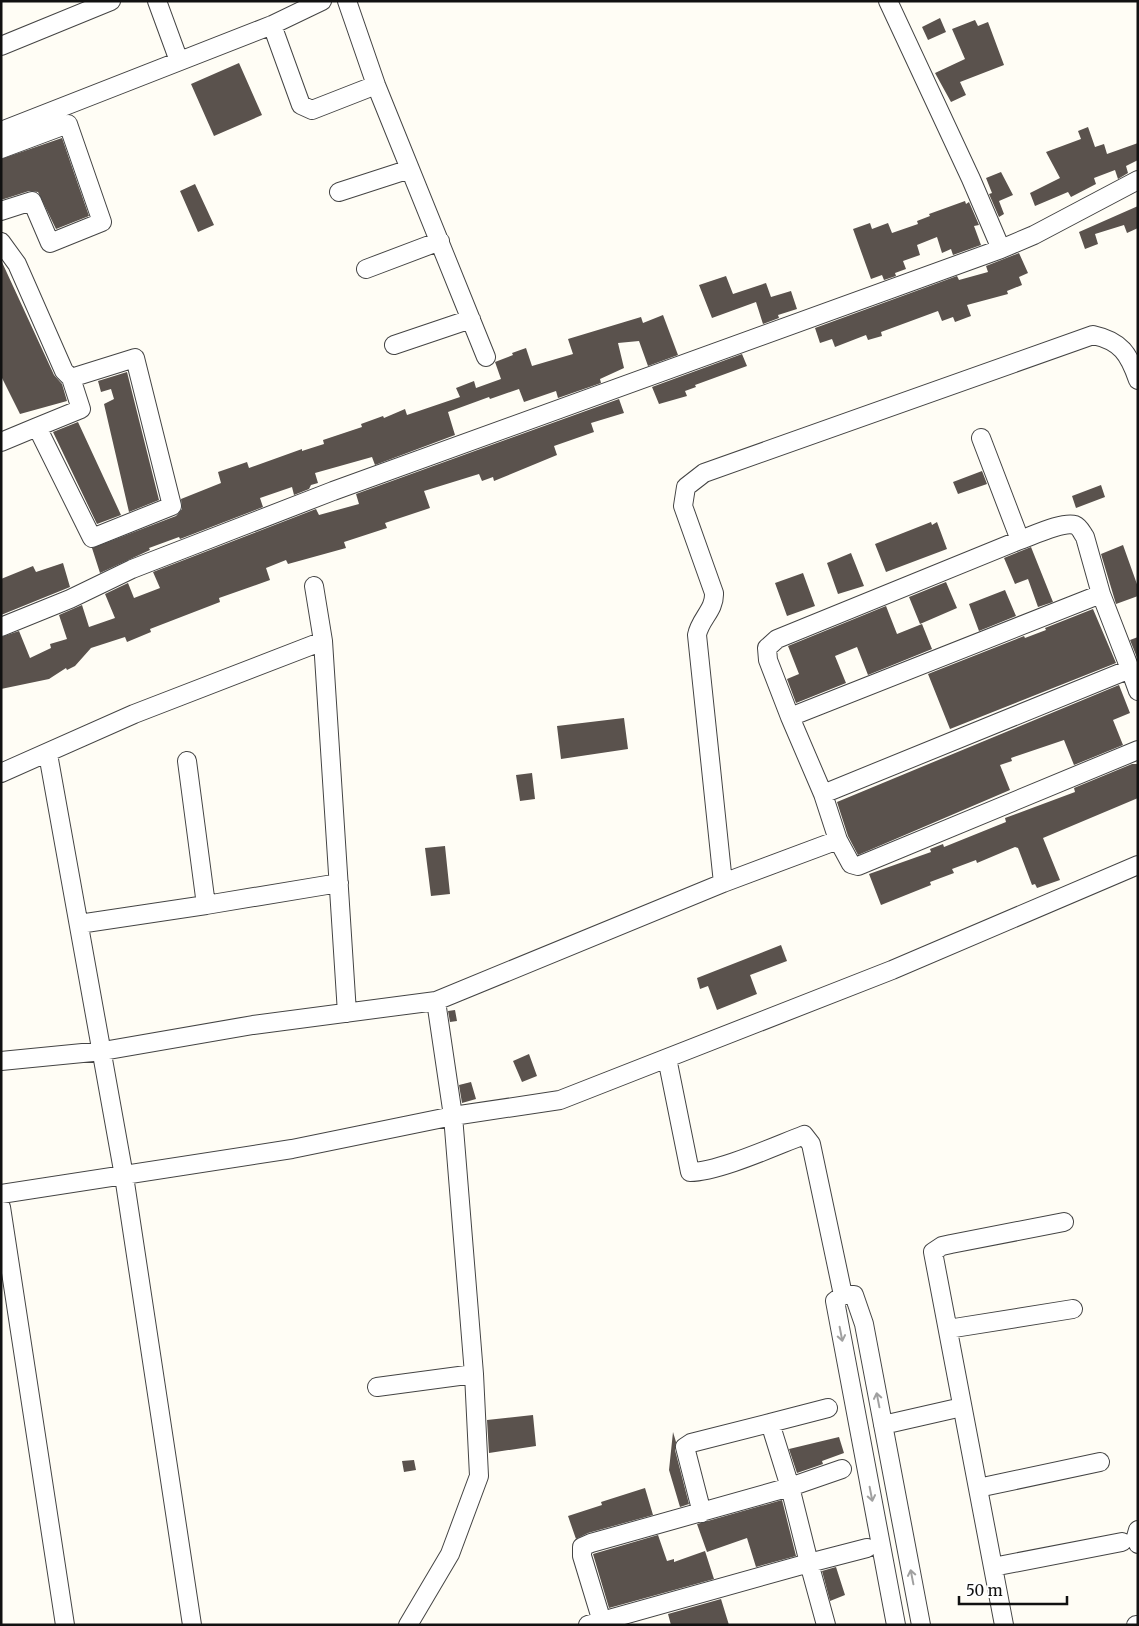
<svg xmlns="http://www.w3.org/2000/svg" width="1139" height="1626" font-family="Merriweather,serif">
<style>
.building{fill:#5a524d}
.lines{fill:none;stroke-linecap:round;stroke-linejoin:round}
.minor-casing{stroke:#444;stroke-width:20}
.minor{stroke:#fff;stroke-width:18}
.oneway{stroke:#a0a0a0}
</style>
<rect width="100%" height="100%" fill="#fffdf5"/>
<path class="building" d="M940,18L946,32L928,40L922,27Z
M975,20L978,26L988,22L1004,65L960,82L966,95L951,102L935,73L965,59L952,29Z
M239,63L262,115L214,136L191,84Z
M1088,127L1095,147L1104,144L1107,154L1138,143V160L1126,166L1128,173L1118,179L1115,170L1094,178L1096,184L1071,197L1068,192L1035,206L1030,193L1060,178L1046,152L1081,139L1078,131Z
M62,138L89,216L56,229L38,192L29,191L1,200V159Z
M1001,172L1013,195L999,201L1004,214L999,217L989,194L992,193L986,178Z
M195,184L214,225L198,232L180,191Z
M965,201L966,204L969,202L979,225L974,226L981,245L953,255L951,249L942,253L937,237L917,245L920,255L903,261L906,269L895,273L896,276L884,280L882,275L871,279L853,229L870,223L872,229L888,223L892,233L918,224L917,221L930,216L929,214Z
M1138,206V228L1127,233L1124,225L1095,234L1098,244L1085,249L1079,232Z
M1019,253L1028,273L1019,277L1022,285L1007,291L1008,294L967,305L971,316L955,322L953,317L942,321L938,311L881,332L882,336L868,340L866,335L835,347L832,339L820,343L815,328L957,276L959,280L988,272L986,266Z
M1,260L54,375L62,384L67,401L20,414L1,376Z
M726,276L733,294L766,283L771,297L791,291L797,309L778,315L779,318L763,324L756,302L712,318L699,285Z
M663,315L678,355L648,366L639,341L618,343L624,368L600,379L601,383L558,398L556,391L524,402L519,389L490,399L489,397L448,412L455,435L375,465L372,457L315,473L318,483L311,485L309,489L294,495L292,487L260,498L263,507L180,539L179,537L149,548L150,550L100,573L92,548L176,516L182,509L181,499L221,483L218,472L247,462L249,468L302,449V451L324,444L323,440L362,427L361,424L383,416L384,418L405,409L407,415L460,397L456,388L474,381L476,388L501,379L495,362L513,355L512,353L526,348L532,366L573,354L568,339L641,317L643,323Z
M742,354L747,366L695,385L696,387L685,391L687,396L659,404L652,387Z
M127,372L159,500L129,512L104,404L114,399L111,389L101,392L98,381Z
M619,399L624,413L591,423L594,432L554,446L557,455L494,481L493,477L482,481L479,474L424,491L430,508L385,523L387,528L344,542L346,548L288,564L286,560L266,568L270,580L219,598L220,602L150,629L151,632L127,642L125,637L91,648L75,666L67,670L66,668L49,679L1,689V637L19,631L30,658L51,648L50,644L67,639L59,615L82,605L89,627L115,618L105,594L128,583L134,598L160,588L153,572L316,509L319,515L359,504L356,494Z
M78,422L121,515L97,524L53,432Z
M982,471L987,484L958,494L953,482Z
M1101,485L1105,497L1076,508L1072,496Z
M931,522L932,525L937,522L947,549L886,572L875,544Z
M1123,545L1138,587V596L1116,604L1101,554Z
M1031,547L1053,602L1038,607L1028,579L1015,584L1004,558Z
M851,553L864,586L838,594L827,563Z
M63,563L70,587L1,615V579L33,566L36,572Z
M803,573L815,606L787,616L775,583Z
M946,582L957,608L920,624L909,597Z
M1005,590L1016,616L979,631L969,604Z
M886,606L897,634L922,624L932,649L868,675L857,647L835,656L846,683L796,703L787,679L799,674L788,646Z
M1093,609L1116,663L950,729L928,674L1024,636L1025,638L1046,630L1045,628Z
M1138,637V660L1130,640Z
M1119,685L1130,713L1113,720L1123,745L1074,765L1064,740L1011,758L1012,761L1000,765L1010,790L858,855L848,836L837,802Z
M624,718L628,749L561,759L557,726Z
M1132,764H1138V798L1043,838L1060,880L1037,888L1035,884L1032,885L1018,848L1015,847L977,863L976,860L952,869L954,873L930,882L931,885L881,905L869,874L931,852L930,849L943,844L944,847L1006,822L1005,818L1075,792L1074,788Z
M532,773L535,799L520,801L516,775Z
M445,846L450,894L431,896L425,848Z
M781,945L787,961L750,975L757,994L717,1010L708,986L700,989L697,978Z
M455,1010L457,1021L450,1022L448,1011Z
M529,1054L537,1076L522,1082L513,1061Z
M471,1082L476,1099L462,1103L459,1085Z
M533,1415L536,1446L489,1453L487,1420Z
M673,1432L676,1442L675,1450L689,1504L680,1507L669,1470Z
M839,1437L844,1453L822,1461L823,1464L797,1473L789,1449Z
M414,1460L416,1470L404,1472L402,1461Z
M645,1488L653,1515L588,1533L576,1539L568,1516L602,1505L601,1502Z
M782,1500L796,1556L756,1567L747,1538L707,1552L697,1524Z
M658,1535L667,1561L674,1559V1562L705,1551L714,1579L609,1608L593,1554Z
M836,1567L845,1595L830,1601L822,1571Z
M721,1599L729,1625H671L668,1614Z"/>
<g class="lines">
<defs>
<path id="minor" d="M157,1L179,61
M347,1L376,85L486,357
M888,1L971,179L1001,249L1034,235L1138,180
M272,25L301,105L312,110L376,85
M1,46L111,1
M1,131L272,25L322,1
M1,149L68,124L102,222L50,243L32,201L1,211
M339,192L410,169
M1,242L17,264L64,371L71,378L135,358L172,506L92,538L37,427L1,442
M366,269L440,241
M394,345L471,319
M37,427L81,409L71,378
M981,438L1020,540
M314,586L323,641L347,1013
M1101,594L1130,669
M1,627L70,599L132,569L333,491L1001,249
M790,717L768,660L767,648L777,639L1020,540C1032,536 1063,521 1075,525C1080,527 1082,533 1085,537L1101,594L790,717L823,794L1130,669L1138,691
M48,754L124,1176L192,1625
M1,773L134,714L323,641
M823,794L838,840L851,864L858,866L1138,750
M723,883L697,635C700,619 715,610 714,593L683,506L686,487L704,473L1093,335C1121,341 1129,354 1138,380
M206,905L339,883
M79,924L206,905L187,761
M667,1058L690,1172C718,1172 775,1146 804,1135L811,1144L843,1295
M1,1061L103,1051L253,1025L436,1001L723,883L838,840
M1,1194L292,1149L453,1116L560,1100L892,970L1138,865
M1,1207L65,1625
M948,1329L1073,1309
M377,1387L474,1374
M828,1408L770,1423L790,1487L842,1469
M883,1425L962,1407
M978,1488L1100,1462
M702,1513L685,1447L691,1443L770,1423
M1138,1530L1136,1537L1138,1544
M993,1567L1122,1542
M408,1625L450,1554L479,1476L474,1374L453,1116L436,1001
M588,1625L809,1563L826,1625
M603,1625L582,1556V1547L591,1543L790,1487L809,1563L867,1548
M896,1625L835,1301L843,1295H854L864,1324L921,1625
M1004,1625L933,1252L942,1246L951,1244L1064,1222
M1136,1625H1137"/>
</defs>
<use href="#minor" class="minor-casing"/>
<use href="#minor" class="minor"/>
</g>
<defs><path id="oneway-shaft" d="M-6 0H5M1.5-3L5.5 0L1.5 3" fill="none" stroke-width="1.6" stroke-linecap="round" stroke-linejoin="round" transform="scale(1.25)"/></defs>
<g class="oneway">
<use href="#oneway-shaft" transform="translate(841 1334) rotate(79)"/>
<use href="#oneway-shaft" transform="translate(878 1400) rotate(-101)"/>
<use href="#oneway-shaft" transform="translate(871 1494) rotate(79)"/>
<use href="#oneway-shaft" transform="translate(912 1577) rotate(-101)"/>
</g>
<rect width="1139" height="1626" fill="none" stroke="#111111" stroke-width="5"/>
<path d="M959 1596v8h108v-8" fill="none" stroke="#111111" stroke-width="2.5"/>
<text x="966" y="1596" font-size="15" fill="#111111" stroke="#ffffff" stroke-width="4" paint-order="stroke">50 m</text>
</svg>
